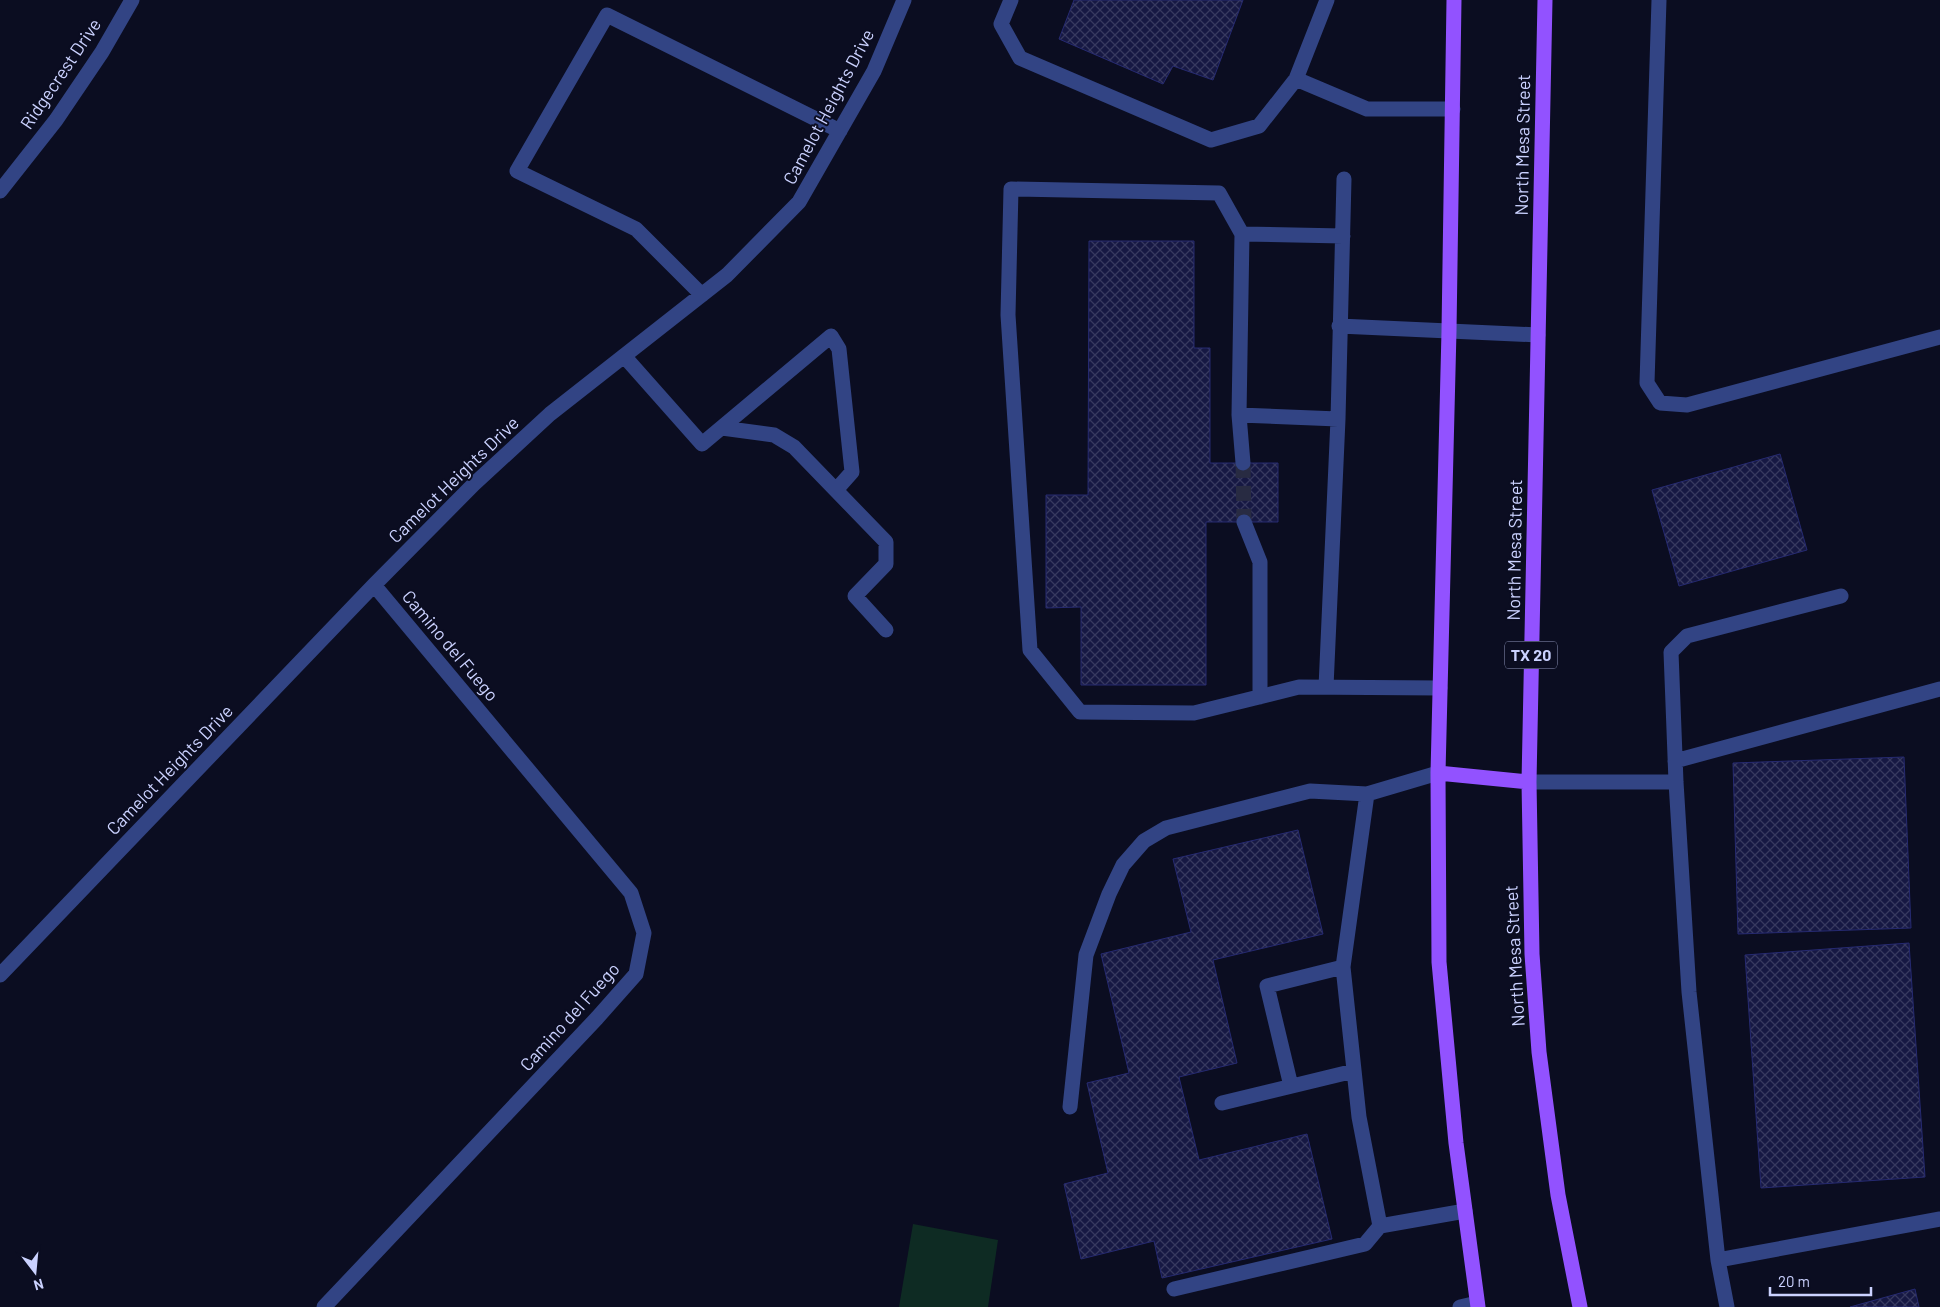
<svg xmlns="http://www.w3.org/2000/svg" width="1940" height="1307" font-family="Barlow,sans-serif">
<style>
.pitch{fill:#0e2b23}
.building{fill:url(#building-cross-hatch);stroke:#262a71}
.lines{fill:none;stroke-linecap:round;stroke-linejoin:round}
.minor-tunnel{stroke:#282b42;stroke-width:15;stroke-dasharray:15 8;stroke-linecap:butt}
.minor{stroke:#324484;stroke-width:15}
.major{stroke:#9252ff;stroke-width:15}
.labels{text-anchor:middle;stroke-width:4;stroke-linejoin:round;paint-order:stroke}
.shield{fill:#0b0d21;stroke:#9197bc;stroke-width:1}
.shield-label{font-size:16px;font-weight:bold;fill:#cbd2ff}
.street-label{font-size:18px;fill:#cbd2ff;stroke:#0b0d21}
</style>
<defs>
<pattern id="building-cross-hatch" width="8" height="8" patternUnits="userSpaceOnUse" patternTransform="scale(1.25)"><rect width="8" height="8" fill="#161843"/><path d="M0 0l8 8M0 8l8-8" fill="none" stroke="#37395f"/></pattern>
</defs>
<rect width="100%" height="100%" fill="#0b0d21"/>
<path class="pitch" d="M913,1224L998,1240L988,1307H899Z"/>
<path class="building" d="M1074,0H1243L1213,80L1173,66L1163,84L1059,39Z
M1089,241H1194V348H1210V463H1278V522H1206V685H1081V607L1046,608V495H1088Z
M1780,454L1807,550L1679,586L1652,490Z
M1904,757L1911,928L1738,934L1733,763Z
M1298,830L1323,934L1213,960L1237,1063L1179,1077L1199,1160L1307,1134L1332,1239L1162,1278L1154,1241L1081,1259L1064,1184L1108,1173L1087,1083L1129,1073L1101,954L1191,932L1173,859Z
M1909,943L1925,1177L1761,1188L1745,955Z
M1915,1289L1919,1307H1850Z"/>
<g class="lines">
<path class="minor-tunnel" d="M1243,463L1244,522"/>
<path class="minor" d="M1011,0L1001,24L1020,58L1211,140L1259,126L1296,79L1327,0
M1659,0L1647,383L1660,403L1687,405L1940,337
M1296,79L1367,109H1453
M0,191L56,120L102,52L132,0
M1242,234L1239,415L1338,419
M1343,236L1242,234L1219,193L1011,189L1008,315L1030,650L1080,712L1194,713L1299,687L1440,688
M702,295L636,229L517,171L607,15L840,131
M1339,326L1538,335
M624,356L702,444L831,336L839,349L852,472L836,490
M1239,415L1243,463
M722,428L774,435L794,447L886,542V564L855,596L886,630
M1244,522L1260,562V697
M1326,687L1338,419L1344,179
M1675,761L1940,689
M1438,773L1367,794L1343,967L1359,1117L1380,1226L1465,1211
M1529,782H1676
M0,975L374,585L474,484L550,414L727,275L799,202L874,71L904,0
M1291,1086L1267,986L1343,967
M1222,1103L1354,1071
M1070,1107L1086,955L1109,894L1123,865L1144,841L1166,828L1310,791L1367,794
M1718,1260L1940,1219
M1174,1289L1365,1244L1380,1226
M324,1307L597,1018L636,974L644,933L631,893L374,585
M1460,1307L1477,1303
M1727,1307L1718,1260L1689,992L1676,782L1671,652L1687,636L1841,596"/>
<path class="major" d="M1454,0L1449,331L1438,773L1439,962L1456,1143L1478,1307
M1545,0L1529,782L1532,954L1539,1052L1558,1195L1580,1307
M1438,773L1529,782"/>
</g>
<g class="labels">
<rect class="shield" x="1505" y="641.5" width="52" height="27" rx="4"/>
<g class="shield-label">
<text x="1531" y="661">TX 20</text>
</g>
<g class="street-label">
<text transform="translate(61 74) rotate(-56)" y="6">Ridgecrest Drive</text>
<text transform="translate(829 107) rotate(-62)" y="6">Camelot Heights Drive</text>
<text transform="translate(1523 145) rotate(-89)" y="6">North Mesa Street</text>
<text transform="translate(454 480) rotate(-44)" y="6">Camelot Heights Drive</text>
<text transform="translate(1515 550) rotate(-89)" y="6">North Mesa Street</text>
<text transform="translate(450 646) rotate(50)" y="6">Camino del Fuego</text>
<text transform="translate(170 770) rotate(-46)" y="6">Camelot Heights Drive</text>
<text transform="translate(1515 956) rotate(-93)" y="6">North Mesa Street</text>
<text transform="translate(570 1017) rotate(-48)" y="6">Camino del Fuego</text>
</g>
</g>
<g transform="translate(35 1272) rotate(164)" stroke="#0b0d21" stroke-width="4" paint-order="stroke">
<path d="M0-4L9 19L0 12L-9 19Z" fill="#cbd2ff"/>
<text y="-8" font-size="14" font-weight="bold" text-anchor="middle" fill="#cbd2ff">N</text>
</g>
<path d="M1770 1287v8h101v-8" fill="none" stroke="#cbd2ff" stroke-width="2.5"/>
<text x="1778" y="1287" font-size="15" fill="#cbd2ff" stroke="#0b0d21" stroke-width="4" paint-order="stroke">20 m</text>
</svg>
